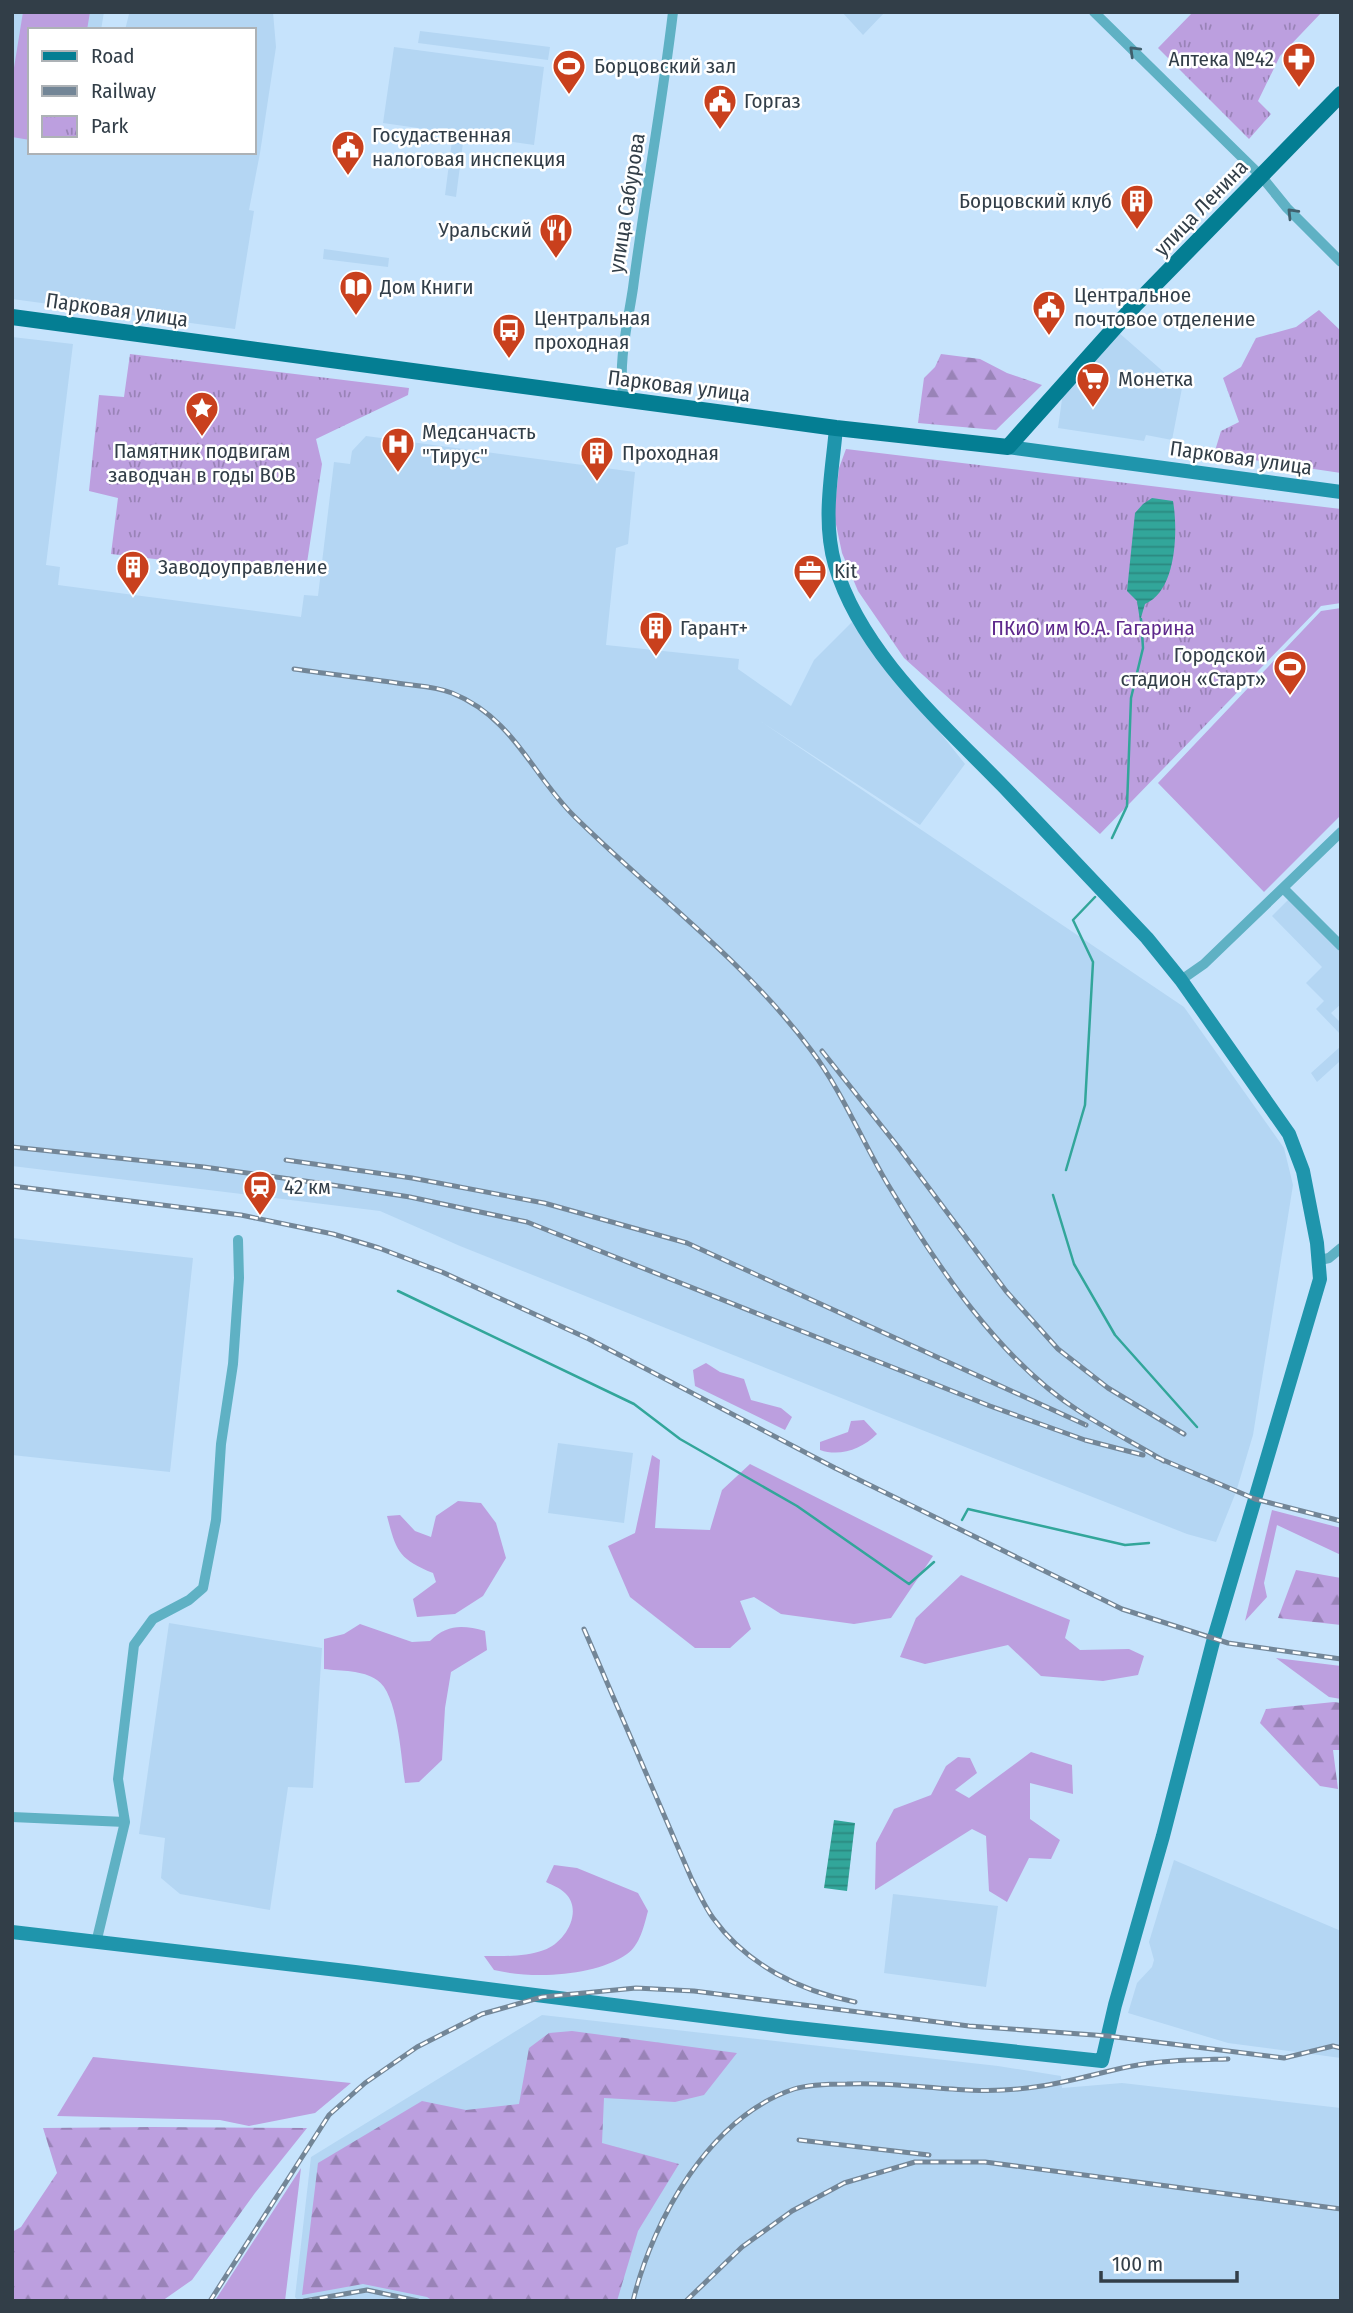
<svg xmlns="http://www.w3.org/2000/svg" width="1353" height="2313" font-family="'Fira Sans Condensed',sans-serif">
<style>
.built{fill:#b4d6f3}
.grass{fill:#bc9fdf}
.forest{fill:url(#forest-firs)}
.park{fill:url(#park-tufts)}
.water{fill:url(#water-rules)}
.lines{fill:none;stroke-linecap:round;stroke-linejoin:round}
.stream{stroke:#32a69a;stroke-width:2.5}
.street{stroke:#5fb1c4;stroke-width:10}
.secondary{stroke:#1f95ac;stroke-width:14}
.primary{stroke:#047e93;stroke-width:16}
.rail-casing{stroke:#738697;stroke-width:5}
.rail{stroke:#fff;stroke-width:2.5;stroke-dasharray:8;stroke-linecap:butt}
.oneway{stroke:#40606d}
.labels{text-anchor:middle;stroke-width:5;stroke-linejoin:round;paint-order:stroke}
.poi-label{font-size:21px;fill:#323e48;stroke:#fff;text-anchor:start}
.street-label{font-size:21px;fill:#323e48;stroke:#fff}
.park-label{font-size:21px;fill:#5e298c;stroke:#fff}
</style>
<defs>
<pattern id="forest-firs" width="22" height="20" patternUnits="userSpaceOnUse" patternTransform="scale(1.75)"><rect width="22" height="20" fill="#bc9fdf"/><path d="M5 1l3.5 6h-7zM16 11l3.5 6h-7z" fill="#9983b7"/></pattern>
<pattern id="park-tufts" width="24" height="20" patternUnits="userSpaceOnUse" patternTransform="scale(1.75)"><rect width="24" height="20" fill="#bc9fdf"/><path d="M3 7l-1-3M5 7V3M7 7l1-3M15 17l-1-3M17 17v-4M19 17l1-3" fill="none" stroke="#9983b7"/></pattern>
<pattern id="water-rules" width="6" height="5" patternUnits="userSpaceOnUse" patternTransform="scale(1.75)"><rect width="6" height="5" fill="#32a69a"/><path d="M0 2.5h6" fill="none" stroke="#2b8980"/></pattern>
</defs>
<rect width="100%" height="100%" fill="#c6e3fc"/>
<path class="built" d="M12,12H104L101,30H30V152H81L139,163L97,155L98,152H254V30H125L129,14L273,12L276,47L260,153L249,210L254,211L235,329L12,299Z
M842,12H885L863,35Z
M420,31L550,47L548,60L418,43Z
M394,47L544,67L534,145L464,135L456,197L445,195L453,133L383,123Z
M324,249L389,258L388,267L323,259Z
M1118,332L1182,388L1172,440L1146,435L1144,441L1058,428L1063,392Z
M12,337L73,344L46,565L60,567L58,585L301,617L304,595L318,596L334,462L350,464L352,451L366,436L635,472L628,544L616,548L606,645L739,659L738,669L791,706L814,660L852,622L965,764L920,825L760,721L1184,1007L1284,1148L1293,1185L1253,1435L1236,1492L1216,1542L1187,1534L894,1419L460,1246L380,1211L12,1166Z
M1290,898L1341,950V1004L1331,1013L1341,1023V1035L1316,1009L1324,1001L1306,983L1322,967L1272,916Z
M1341,1046V1064L1339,1062L1317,1082L1311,1073Z
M12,1238L193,1258L170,1472L12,1455Z
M558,1443L633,1453L624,1523L548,1513Z
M169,1623L322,1648L313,1788L288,1787L270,1910L180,1894L161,1878L165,1838L139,1834Z
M1174,1860L1341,1931V2058L1228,2043L1128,2013L1137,1983L1152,1967L1154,1960L1149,1942Z
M893,1894L998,1906L986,1987L884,1973Z
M542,2015L998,2066L1061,2076L1062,2088L1122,2083L1341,2108V2301H298L295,2297L311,2157Z"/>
<path class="grass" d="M23,12H90L87,30H30V140L12,137V80Z
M1341,608V815L1264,892L1158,783L1321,611Z
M706,1363L720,1372L744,1379L751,1400L781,1408L792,1417L785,1430L695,1386L693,1370Z
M864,1420L877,1434C862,1449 840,1457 820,1450V1442L848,1432L851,1421Z
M652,1455L660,1460L655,1528L710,1530L722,1490L750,1464L933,1556L891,1618L854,1624L781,1614L754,1597L740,1601L751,1629L730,1648H695L630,1597L608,1546L635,1533Z
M458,1501L481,1503L496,1523L506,1558L483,1596L455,1614L417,1617L413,1599L436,1582L433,1573C398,1559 396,1550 387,1516L400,1515L415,1531L431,1537L436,1516Z
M1272,1510L1341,1528V1555L1277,1525L1264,1583L1267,1597L1245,1621Z
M961,1575L1070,1620L1065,1638L1080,1650L1129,1649L1144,1656L1138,1675L1103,1681L1041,1676L1008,1645L925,1664L900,1657L916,1618Z
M360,1624L412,1642L430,1641C447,1624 463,1625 485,1631L487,1650L451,1672L445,1708L442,1760L419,1782L405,1783C401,1758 398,1693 377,1680C363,1670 341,1671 324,1669V1639L344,1634Z
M1276,1658L1341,1666V1699L1329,1697Z
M1031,1752L1072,1765L1073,1794L1030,1783V1819L1060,1840L1051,1859L1029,1858L1007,1902L989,1891L986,1836L972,1829L875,1890L876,1843L894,1809L931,1795L946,1766L958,1757L970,1758L977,1773L955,1790L969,1798Z
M554,1865L577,1868L638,1893L648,1911C644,1926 640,1945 627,1954C594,1977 532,1979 494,1970L484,1956C505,1956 524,1957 544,1950C565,1943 584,1911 565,1893C560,1888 552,1885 546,1882Z
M93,2057L351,2083L315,2113L249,2126L220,2120L57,2116Z
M301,2168L285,2301H215L216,2299Z"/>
<path class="forest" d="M941,354L980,359L1007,373L1042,385L996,430L918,423L924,378L935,367Z
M1296,1570L1341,1578V1625L1278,1618Z
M1334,1702L1341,1703V1750H1333L1338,1789L1320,1786L1260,1723L1266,1709Z
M572,2031L737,2053L704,2095L675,2102L604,2098L602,2143L679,2164L638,2231L617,2301H433L427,2297L363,2284L302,2295L318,2163L422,2101L466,2110L519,2104L529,2048L549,2033Z
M152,2127L307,2128L255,2193L192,2280L162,2301H12V2232L21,2227L57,2173L43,2128Z"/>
<path class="park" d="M1193,12H1322L1280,56L1258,101L1271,114L1249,139L1158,48Z
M1319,310L1341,331V473L1214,454L1221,431L1239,422L1223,378L1241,367L1256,338L1296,327Z
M130,354L409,388L408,395L316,439L322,464L305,576L111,554L118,498L89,491L99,395L124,397Z
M846,449L1341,509V603L1321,606L1100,834L904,658L858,591L842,553L834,515L839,468Z"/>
<path class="water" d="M1152,498L1173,501C1178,530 1177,591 1145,604L1140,621L1137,601L1127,591L1135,513L1143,504Z
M834,1820L855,1823L847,1891L824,1888Z"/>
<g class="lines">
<path class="stream" d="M1112,838L1127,806L1131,698L1143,648L1141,619
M1066,1170L1085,1105L1093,962L1073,920L1095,897
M1053,1195L1074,1264L1115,1335L1197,1427
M398,1291L634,1404L680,1439L797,1506L909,1584L934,1562
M962,1520L968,1509L1125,1545L1149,1543"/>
<path class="street" d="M1094,12L1262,177L1287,208L1341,262
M624,399C617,366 628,322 633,288C645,196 662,105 673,12
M1283,888L1341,946
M1181,980L1204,964L1341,832
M1320,1260L1329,1258L1341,1248
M12,1817L125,1822
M96,1943L125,1822L118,1779L134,1645L153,1619L189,1600L203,1588L216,1520L221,1444L233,1364L239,1278L238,1240"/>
<path class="secondary" d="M1008,447L1341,492
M12,1932L355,1972L788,2027L1102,2061L1115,2005L1163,1836L1214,1638L1320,1279L1317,1243L1303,1171L1289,1134L1181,980L1147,938C1099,888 1052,837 1004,787C942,723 861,653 835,565C822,520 832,474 836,428"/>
<path class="primary" d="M12,317L836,428L1008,447L1135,305L1341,94"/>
<defs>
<path id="rail" d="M294,669C329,674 363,678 397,683C415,686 435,686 452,693C514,718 531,774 575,817C654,895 744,960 811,1050C842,1091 861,1139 887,1183C936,1264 998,1359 1079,1411C1106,1429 1136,1444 1164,1461
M822,1051L899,1148L1006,1291L1058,1349L1108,1388L1184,1434
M12,1147L204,1167L319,1183L410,1197L527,1222L990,1406L1085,1440L1143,1455
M286,1160L412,1178L544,1203L687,1243L1086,1425
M12,1186L241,1215L333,1234L379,1248L442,1272L589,1339L835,1468L1122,1609L1228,1643L1341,1659
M1156,1457L1255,1499L1341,1521
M584,1629L692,1880C699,1893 705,1907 713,1918C747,1965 800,1991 855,2002
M799,2140L929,2155
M210,2301L329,2115L365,2083L417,2047L482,2014L542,1997L636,1988L694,1991L969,2026L1108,2036L1284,2058L1333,2046L1341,2048
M304,2301L367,2290L418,2301
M633,2301C653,2219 710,2117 794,2089C810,2084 831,2084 847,2084C904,2081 961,2095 1018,2089C1055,2086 1090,2075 1127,2067C1159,2060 1195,2060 1228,2059
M686,2301L742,2247L792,2211L844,2183L915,2162H985L1341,2209"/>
</defs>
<use href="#rail" class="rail-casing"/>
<use href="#rail" class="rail"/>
</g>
<defs><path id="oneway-chevron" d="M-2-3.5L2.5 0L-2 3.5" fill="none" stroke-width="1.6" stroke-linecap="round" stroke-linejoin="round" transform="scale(1.75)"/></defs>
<g class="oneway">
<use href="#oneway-chevron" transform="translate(1134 51) rotate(-136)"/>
<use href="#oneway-chevron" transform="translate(1292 213) rotate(-134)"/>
</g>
<defs>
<symbol id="pharmacy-pin" viewBox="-11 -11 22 30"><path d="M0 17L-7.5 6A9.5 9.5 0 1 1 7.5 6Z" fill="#c9401d" stroke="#fff"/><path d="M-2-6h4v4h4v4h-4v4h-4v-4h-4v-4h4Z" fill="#fff"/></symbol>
<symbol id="stadium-pin" viewBox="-11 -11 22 30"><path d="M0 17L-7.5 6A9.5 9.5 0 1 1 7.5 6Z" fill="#c9401d" stroke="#fff"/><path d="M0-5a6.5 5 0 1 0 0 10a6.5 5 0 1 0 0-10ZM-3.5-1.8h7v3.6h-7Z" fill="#fff"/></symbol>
<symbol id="civic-pin" viewBox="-11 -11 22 30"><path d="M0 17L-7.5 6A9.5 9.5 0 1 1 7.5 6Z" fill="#c9401d" stroke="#fff"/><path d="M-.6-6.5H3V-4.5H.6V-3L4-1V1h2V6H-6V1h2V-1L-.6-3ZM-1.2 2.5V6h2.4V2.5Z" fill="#fff"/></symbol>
<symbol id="building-pin" viewBox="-11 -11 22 30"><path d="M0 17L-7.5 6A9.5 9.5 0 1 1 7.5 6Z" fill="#c9401d" stroke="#fff"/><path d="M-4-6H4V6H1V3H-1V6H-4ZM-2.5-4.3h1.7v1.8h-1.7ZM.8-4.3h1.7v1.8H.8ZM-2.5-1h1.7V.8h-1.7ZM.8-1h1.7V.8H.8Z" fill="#fff"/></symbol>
<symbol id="restaurant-pin" viewBox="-11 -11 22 30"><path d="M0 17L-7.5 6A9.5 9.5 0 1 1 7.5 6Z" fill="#c9401d" stroke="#fff"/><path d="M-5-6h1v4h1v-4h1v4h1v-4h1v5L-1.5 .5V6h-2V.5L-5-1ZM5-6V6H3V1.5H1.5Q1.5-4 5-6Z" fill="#fff"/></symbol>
<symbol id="library-pin" viewBox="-11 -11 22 30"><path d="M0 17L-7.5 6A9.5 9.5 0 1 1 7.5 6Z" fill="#c9401d" stroke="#fff"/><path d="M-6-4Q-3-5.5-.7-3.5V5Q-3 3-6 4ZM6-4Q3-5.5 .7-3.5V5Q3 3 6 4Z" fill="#fff"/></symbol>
<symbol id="bus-pin" viewBox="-11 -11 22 30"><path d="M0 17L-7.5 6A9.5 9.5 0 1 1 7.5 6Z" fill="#c9401d" stroke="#fff"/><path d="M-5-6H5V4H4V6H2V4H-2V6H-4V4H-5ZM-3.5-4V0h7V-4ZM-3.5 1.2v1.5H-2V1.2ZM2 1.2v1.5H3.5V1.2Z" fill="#fff"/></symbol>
<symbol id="supermarket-pin" viewBox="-11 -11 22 30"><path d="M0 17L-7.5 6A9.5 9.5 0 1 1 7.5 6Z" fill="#c9401d" stroke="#fff"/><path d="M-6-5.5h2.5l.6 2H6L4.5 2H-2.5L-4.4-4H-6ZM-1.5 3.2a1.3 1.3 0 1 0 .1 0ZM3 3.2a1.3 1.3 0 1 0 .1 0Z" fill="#fff"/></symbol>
<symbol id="sight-pin" viewBox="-11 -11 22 30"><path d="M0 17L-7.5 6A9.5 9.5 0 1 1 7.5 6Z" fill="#c9401d" stroke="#fff"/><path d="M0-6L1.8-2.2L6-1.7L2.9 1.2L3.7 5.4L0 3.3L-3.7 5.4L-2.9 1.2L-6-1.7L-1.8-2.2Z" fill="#fff"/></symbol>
<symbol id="hospital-pin" viewBox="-11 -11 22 30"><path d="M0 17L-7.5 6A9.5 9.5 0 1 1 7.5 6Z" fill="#c9401d" stroke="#fff"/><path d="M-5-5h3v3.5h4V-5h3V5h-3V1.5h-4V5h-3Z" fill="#fff"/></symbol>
<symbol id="office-pin" viewBox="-11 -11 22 30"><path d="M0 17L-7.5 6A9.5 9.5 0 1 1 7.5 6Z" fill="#c9401d" stroke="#fff"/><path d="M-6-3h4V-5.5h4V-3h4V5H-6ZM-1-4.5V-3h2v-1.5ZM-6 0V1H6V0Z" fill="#fff"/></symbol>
<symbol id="station-pin" viewBox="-11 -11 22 30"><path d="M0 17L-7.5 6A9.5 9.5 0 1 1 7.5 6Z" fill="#c9401d" stroke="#fff"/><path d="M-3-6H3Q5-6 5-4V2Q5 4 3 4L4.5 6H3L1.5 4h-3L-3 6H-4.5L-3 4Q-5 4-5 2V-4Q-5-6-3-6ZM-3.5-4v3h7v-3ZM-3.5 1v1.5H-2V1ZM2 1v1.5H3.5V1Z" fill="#fff"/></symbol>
</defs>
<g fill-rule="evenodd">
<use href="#pharmacy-pin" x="1280" y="40" width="38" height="52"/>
<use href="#stadium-pin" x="550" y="47" width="38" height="52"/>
<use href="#civic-pin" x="701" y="82" width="38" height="52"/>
<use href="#civic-pin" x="329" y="128" width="38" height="52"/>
<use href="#building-pin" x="1118" y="182" width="38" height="52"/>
<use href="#restaurant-pin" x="537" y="211" width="38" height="52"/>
<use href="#library-pin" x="337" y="268" width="38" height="52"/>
<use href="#civic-pin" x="1030" y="288" width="38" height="52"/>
<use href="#bus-pin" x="490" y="311" width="38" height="52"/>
<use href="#supermarket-pin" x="1074" y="360" width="38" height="52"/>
<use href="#sight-pin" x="183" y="389" width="38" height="52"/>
<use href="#hospital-pin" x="379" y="425" width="38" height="52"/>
<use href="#building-pin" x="578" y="434" width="38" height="52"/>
<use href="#building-pin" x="114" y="548" width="38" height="52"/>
<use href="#office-pin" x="791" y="552" width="38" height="52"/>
<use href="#building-pin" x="637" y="609" width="38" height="52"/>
<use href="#stadium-pin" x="1271" y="648" width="38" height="52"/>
<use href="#station-pin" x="241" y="1168" width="38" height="52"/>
</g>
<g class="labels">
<g class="poi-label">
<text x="1274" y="66" text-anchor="end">Аптека №42</text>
<text x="594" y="73">Борцовский зал</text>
<text x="744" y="108">Горгаз</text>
<text x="372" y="142">Госудаственная<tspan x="372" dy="24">налоговая инспекция</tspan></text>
<text x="1112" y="208" text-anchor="end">Борцовский клуб</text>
<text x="532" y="237" text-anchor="end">Уральский</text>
<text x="380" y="294">Дом Книги</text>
<text x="1074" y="302">Центральное<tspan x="1074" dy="24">почтовое отделение</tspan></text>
<text x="534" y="325">Центральная<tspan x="534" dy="24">проходная</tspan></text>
<text x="1118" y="386">Монетка</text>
<text x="422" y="439">Медсанчасть<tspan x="422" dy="24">"Тирус"</tspan></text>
<text x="202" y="458" text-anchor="middle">Памятник подвигам<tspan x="202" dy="24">заводчан в годы ВОВ</tspan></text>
<text x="622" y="460">Проходная</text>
<text x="158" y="574">Заводоуправление</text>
<text x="834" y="578">Kit</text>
<text x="680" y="635">Гарант+</text>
<text x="1266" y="662" text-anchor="end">Городской<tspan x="1266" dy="24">стадион «Старт»</tspan></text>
<text x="284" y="1194">42 км</text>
</g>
<g class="street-label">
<text transform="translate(627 203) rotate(-81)" y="7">улица Сабурова</text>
<text transform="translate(1201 208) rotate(-46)" y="7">улица Ленина</text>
<text transform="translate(117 310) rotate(8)" y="7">Парковая улица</text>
<text transform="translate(679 386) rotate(7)" y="7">Парковая улица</text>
<text transform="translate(1241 458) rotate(8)" y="7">Парковая улица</text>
</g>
<g class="park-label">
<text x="1093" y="635">ПКиО им Ю.А. Гагарина</text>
</g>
</g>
<rect width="1353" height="2313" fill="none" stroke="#323e48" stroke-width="28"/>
<rect x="28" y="28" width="228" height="126" fill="#ffffff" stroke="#adb2b6" stroke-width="2"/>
<rect x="42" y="51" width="35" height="10" fill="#047e93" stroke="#adb2b6" stroke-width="2"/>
<text x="91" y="63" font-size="21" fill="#323e48">Road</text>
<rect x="42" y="86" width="35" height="10" fill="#738697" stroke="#adb2b6" stroke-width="2"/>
<text x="91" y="98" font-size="21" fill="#323e48">Railway</text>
<rect x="42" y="116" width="35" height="21" fill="url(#park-tufts)" stroke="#adb2b6" stroke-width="2"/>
<text x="91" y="133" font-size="21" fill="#323e48">Park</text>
<path d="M1101 2271v10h136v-10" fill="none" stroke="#323e48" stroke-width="3.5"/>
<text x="1112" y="2271" font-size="21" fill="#323e48" stroke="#ffffff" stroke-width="5" paint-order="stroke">100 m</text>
</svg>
